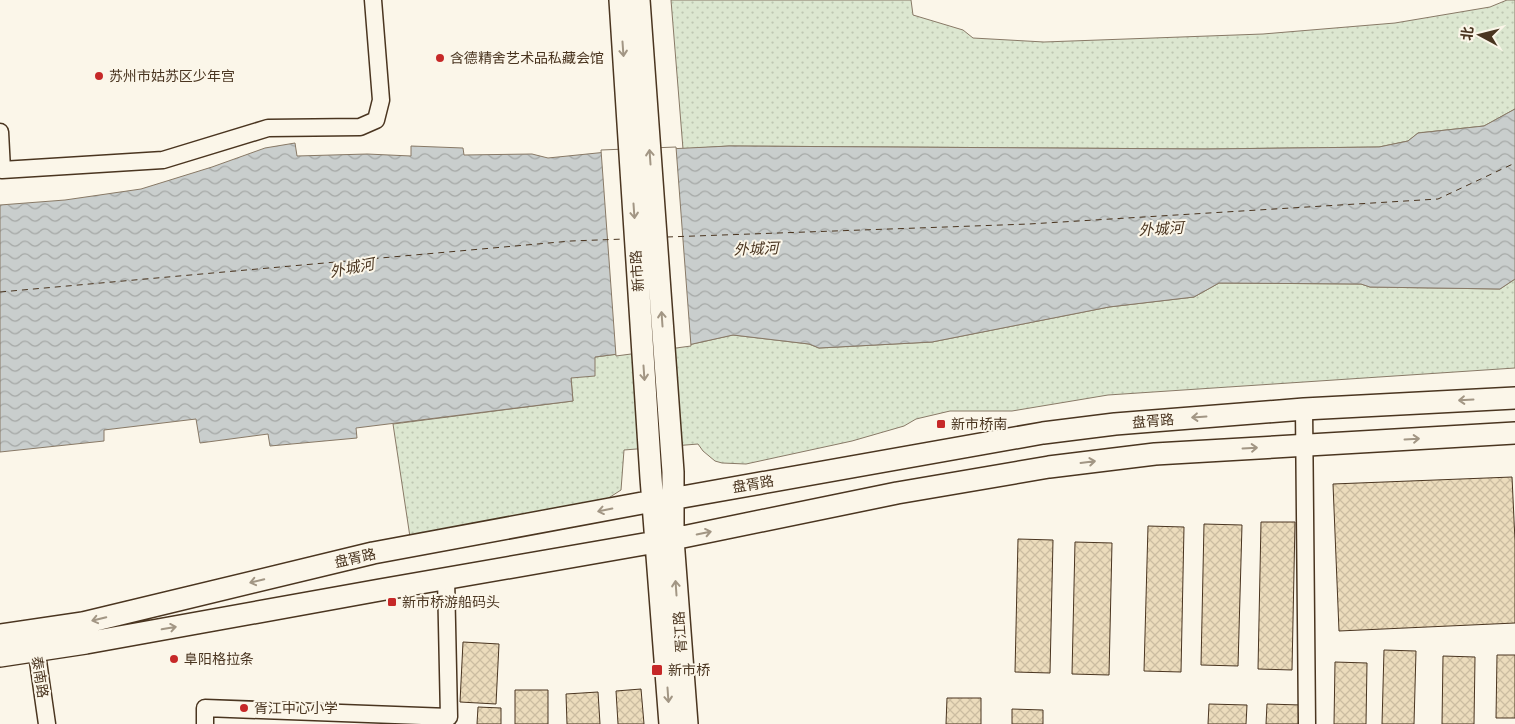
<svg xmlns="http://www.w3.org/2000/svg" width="1515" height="724" font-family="'DejaVu Sans','Noto Sans SC',sans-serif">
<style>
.grass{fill:url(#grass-dots);stroke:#887966}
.water{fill:url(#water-waves);stroke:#887966}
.pier{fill:#fbf6e9;stroke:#887966}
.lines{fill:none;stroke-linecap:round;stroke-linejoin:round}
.ferry{stroke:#4a3520;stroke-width:1;stroke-dasharray:6 5;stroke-linecap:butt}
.building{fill:url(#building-cross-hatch);stroke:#4a3520}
.minor-casing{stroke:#4a3520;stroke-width:19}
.major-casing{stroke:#4a3520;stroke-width:24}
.minor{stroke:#fbf6e9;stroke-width:16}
.major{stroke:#fbf6e9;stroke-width:21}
.oneway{stroke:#a29684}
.poi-dot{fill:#c62828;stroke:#fbf6e9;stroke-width:2}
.labels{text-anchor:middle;stroke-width:4;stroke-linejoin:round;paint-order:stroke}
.poi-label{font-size:14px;fill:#4a3520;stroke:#fbf6e9;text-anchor:start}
.street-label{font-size:14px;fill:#4a3520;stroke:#fbf6e9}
.water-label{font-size:15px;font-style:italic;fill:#4a3520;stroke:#fbf6e9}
</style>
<defs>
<pattern id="grass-dots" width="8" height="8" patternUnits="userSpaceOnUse" patternTransform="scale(1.25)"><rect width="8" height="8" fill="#dce7d0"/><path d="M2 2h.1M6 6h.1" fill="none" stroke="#bec7b2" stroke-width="1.8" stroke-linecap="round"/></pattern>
<pattern id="water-waves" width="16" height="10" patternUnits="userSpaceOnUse" patternTransform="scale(1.25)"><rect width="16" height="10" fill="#c9cecd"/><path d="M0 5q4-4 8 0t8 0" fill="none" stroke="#a5a8a6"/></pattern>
<pattern id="building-cross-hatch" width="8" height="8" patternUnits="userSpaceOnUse" patternTransform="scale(1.25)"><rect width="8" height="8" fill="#ecdcbc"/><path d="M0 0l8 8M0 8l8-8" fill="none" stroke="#ccbda1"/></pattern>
</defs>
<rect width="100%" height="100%" fill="#fbf6e9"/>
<path class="grass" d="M671,0H911L913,15L963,30L973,38L1044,42L1263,34L1395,23L1490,7L1507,0H1515V109L1484,126L1418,133L1408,141L1379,147L1206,149L729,146L683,149Z
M1515,279V368L1108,395L1012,411H950L916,419L904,426L852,441L746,464L722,463L715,461L703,451L698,444L624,450L621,490L607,499L587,504L410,537L393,424L573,401L571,378L595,357L688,345L733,335L809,344L819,348L932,342L1109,307L1194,297L1219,283L1361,284L1370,287L1500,289Z"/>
<path class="water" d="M1515,109V279L1500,289L1370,287L1361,284L1219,283L1194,297L1109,307L932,342L819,348L809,344L733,335L688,345L595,357V376L571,378L573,401L356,428L357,438L270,446L268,434L200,443L196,419L104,430V441L0,452V205L65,200L141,189L212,167L265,148L295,143L297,156L367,154L411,156V146L463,148L464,155L532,154L548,158L607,152L729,146L1206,149L1379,147L1408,141L1418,133L1484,126Z"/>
<path class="pier" d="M676,147L691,346L616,356L601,150Z"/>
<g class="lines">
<path class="ferry" d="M667,237L1029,224L1438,199L1515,163
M0,292L571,241L625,239"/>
</g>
<path class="building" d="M1512,477L1515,541V623L1339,631L1333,484Z
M1261,522H1295L1292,670L1258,669Z
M1204,524L1242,525L1238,666L1201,665Z
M1148,526L1184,527L1181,672L1144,671Z
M1018,539L1053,540L1050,673L1015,672Z
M1075,542L1112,543L1109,675L1072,674Z
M463,642L499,644L496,704L460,702Z
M1384,650L1416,651L1414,724H1382Z
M1497,655H1515V718H1496Z
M1443,656L1475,657L1474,724H1442Z
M1335,662L1367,663L1366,724H1334Z
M641,689L644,724H618L616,691Z
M515,690H548V724H515Z
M598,692L600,724H567L566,694Z
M947,698H981V724H946Z
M1209,704L1247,705L1246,724H1208Z
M1267,704L1301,705L1300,724H1266Z
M478,707L501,708V724H477Z
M1012,709L1043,710V724H1012Z"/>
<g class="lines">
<defs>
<path id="minor" d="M0,132L2,170L163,160L268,128L360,127L376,120L381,100L373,0
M1304,409L1307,724
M35,640L47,724
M205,724V708L449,717L446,578"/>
<path id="major" d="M620,0L651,478L670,724
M639,0L673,472V539L687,724
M0,635L83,623L373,553L653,501L671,499L1043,433L1115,424L1304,409L1515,398
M0,656L86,643L380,590L673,539L897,493L1049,467L1155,454L1515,433"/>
</defs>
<use href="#minor" class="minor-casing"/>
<use href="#major" class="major-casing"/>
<use href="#minor" class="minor"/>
<use href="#major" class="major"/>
</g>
<defs><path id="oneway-shaft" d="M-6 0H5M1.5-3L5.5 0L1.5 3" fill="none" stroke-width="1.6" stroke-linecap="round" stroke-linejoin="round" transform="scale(1.25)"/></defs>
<g class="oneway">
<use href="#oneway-shaft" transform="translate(623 49) rotate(86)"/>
<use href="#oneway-shaft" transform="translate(650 157) rotate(-94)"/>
<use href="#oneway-shaft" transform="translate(634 211) rotate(86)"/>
<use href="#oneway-shaft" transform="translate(662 319) rotate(-94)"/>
<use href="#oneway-shaft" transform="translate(644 373) rotate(86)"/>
<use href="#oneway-shaft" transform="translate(1466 400) rotate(177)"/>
<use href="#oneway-shaft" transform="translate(1199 417) rotate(176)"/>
<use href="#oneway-shaft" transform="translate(1412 439) rotate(-3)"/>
<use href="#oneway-shaft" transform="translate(1250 448) rotate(-3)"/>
<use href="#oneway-shaft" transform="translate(1088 462) rotate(-7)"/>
<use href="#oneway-shaft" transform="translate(605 510) rotate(169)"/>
<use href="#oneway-shaft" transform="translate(704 533) rotate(-12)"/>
<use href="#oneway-shaft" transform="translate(257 581) rotate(166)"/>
<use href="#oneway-shaft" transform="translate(676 588) rotate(-94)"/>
<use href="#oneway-shaft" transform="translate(99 619) rotate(166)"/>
<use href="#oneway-shaft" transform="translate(169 628) rotate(-10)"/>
<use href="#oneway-shaft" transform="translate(668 695) rotate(86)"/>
</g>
<g class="poi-dot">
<circle cx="440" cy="58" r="5"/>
<circle cx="99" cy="76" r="5"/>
<rect x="936" y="419" width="10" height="10" rx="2.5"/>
<rect x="387" y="597" width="10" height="10" rx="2.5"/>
<circle cx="174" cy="659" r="5"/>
<rect x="651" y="664" width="12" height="12" rx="2.5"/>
<circle cx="244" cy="708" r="5"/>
</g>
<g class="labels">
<g class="poi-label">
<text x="450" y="63">含德精舍艺术品私藏会馆</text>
<text x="109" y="81">苏州市姑苏区少年宫</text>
<text x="951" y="429">新市桥南</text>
<text x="402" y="607">新市桥游船码头</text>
<text x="184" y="664">阜阳格拉条</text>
<text x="668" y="675">新市桥</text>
<text x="254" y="713">胥江中心小学</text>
</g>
<g class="street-label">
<text transform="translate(637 271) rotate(-94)" y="5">新市路</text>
<text transform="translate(1153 421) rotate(-5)" y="5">盘胥路</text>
<text transform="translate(753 484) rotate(-10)" y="5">盘胥路</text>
<text transform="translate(355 558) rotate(-13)" y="5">盘胥路</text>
<text transform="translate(680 632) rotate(-94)" y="5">胥江路</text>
<text transform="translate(40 677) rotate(81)" y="5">泰南路</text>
</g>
<g class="water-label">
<text transform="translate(1161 229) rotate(-3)" y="5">外城河</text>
<text transform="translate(756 249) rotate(-2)" y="5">外城河</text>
<text transform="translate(352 268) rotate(-11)" y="5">外城河</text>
</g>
</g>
<g transform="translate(1480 35) rotate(277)" stroke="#fbf6e9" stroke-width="4" paint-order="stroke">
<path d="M0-4L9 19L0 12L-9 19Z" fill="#4a3520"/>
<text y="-8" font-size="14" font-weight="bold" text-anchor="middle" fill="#4a3520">北</text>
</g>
</svg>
